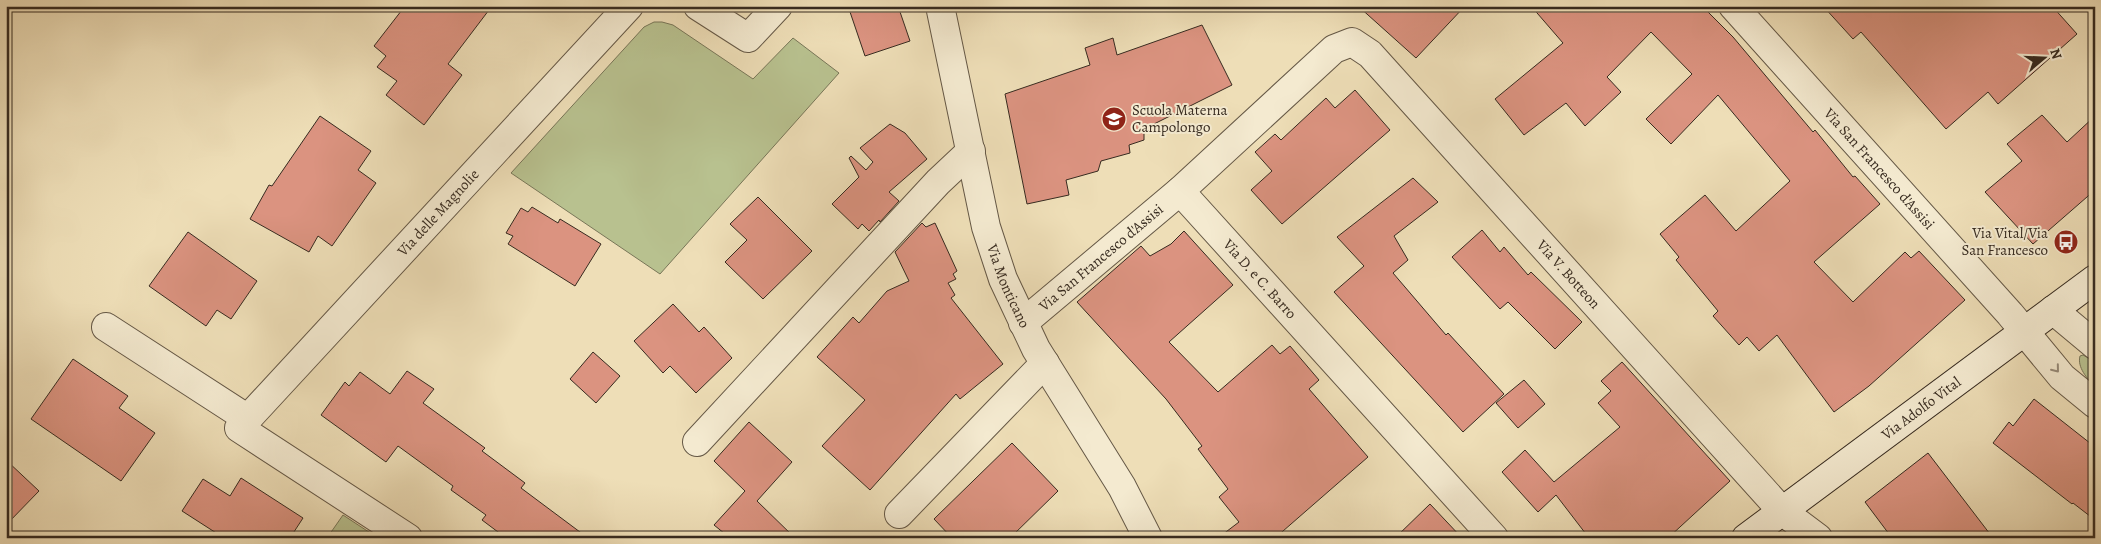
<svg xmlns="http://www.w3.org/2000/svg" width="2101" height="544" font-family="Alegreya,serif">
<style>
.green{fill:#b8c18f;stroke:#787658}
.building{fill:#db9380;stroke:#372b20}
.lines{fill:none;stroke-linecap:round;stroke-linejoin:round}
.street-casing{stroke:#655846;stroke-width:30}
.secondary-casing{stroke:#372b20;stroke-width:30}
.street{stroke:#f4ead0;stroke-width:28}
.secondary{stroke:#f4ead0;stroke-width:28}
.oneway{stroke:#968a78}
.labels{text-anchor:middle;stroke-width:4;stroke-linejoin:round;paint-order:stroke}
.poi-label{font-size:15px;fill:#372b20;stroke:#f4ead0;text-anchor:start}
.street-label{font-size:15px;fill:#372b20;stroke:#f4ead0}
</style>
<rect width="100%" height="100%" fill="#eedeb7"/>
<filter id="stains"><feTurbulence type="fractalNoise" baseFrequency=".004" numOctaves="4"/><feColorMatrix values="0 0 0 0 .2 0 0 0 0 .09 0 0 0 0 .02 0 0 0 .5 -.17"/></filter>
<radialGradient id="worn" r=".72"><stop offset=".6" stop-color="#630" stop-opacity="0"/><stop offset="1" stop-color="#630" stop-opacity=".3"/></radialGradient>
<path class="green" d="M654,22H662L673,25L753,79L793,38L839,73L660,274L511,173L644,27Z
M2083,355L2095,362V386C2087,379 2077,367 2080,356Z
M343,515L378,538H327Z"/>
<path class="building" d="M405,6H492L448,64L462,75L424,125L386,95L397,81L377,67L386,56L374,46Z
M848,6H898L910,41L865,56Z
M1358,6H1465L1416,58Z
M1531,6H1702L1733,37L1813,132L1815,130L1853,177L1855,176L1880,204L1814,262L1853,302L1905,252L1911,258L1919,251L1965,300L1869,386L1834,412L1777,335L1759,351L1747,337L1739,345L1713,316L1718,311L1676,260L1679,257L1660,234L1705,195L1736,231L1790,181L1718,95L1671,144L1646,119L1692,74L1651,32L1607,77L1621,92L1585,126L1566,103L1524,135L1495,99L1563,43Z
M1823,6H2052L2077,34L1998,104L1988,92L1946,129L1861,32L1853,39Z
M1202,25L1232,85L1144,129V140L1129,145L1130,153L1101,161L1098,171L1066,180L1069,195L1027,204L1005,94L1090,65L1085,48L1113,38L1117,55Z
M1355,90L1390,130L1282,224L1251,190L1272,171L1255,152L1275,134L1281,140L1326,98L1335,108Z
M2042,115L2067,142L2095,116V190L2033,244L1985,192L2022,161L2007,144Z
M320,116L371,151L358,170L376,183L332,246L318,236L309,252L250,219L269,185L272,186Z
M890,124L905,133L927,159L889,192L899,201L880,222L879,220L869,231L862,224L858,229L832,204L859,177L849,158L851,156L866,170L873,162L860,148Z
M1413,178L1438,202L1394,236L1408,260L1393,273L1446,335L1448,333L1504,394L1463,432L1334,292L1364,266L1337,237Z
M758,197L812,251L763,299L725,262L747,240L730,224Z
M532,207L558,223L560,219L601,244L575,286L508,244L513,236L506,233L521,208L528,212Z
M922,223L926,227L935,223L957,271L953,274L956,279L948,283L955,295L951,298L1003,364L960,399L956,394L870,490L822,446L865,400L817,357L853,317L859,323L887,291L909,281L895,252Z
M1482,230L1500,252L1504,247L1528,275L1531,272L1582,322L1555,349L1508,302L1500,309L1452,257Z
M1184,231L1233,285L1169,342L1218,392L1272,345L1280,354L1290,346L1319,380L1309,389L1368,457L1275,538H1218L1239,522L1219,497L1228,489L1198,449L1202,446L1166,399L1077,302L1141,246L1150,256L1171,244Z
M188,232L257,281L231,319L217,310L206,326L149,286Z
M673,304L699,332L704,327L732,358L696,393L670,366L663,373L634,341Z
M593,352L620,376L596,403L570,379Z
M73,359L128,396L119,408L155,433L121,481L31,419Z
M1622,362L1730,481L1668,538H1589L1556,495L1538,512L1502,472L1525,450L1554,482L1620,427L1598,403L1611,391L1601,381Z
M407,371L434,389L423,403L485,448L482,451L525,483L521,488L588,538H506L482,520L486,515L451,490L453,486L398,446L386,462L321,415L345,382L349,386L360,372L390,394Z
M1524,380L1545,404L1518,428L1496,403Z
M2034,399L2095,447V520L2073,503L2072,504L1993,443L2009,422L2013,426Z
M749,422L792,462L757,501L795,538H730L714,525L745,491L714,461Z
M1012,443L1058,491L1010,538H952L934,519Z
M1928,453L1993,538H1892L1865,502Z
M6,460L39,491L6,525Z
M241,478L303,518L290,538H224L182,511L203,479L230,496Z
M1430,504L1462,538H1395Z"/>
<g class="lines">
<defs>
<g id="street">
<path d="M698,6L748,38L778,6"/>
<path id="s1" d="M940,6L986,227L1003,279L1036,349L1122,487L1148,538"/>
<path id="s2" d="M1733,6L2010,314L2062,377L2095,404"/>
<path d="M2053,310L2095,345"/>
<path id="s3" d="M1023,323L1180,191"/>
<path d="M106,327L248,419"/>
<path d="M697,442L938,182L971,151"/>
<path d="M899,514L1045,363"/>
<path id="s4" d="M408,538L239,428L629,6"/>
<path id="s5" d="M1494,538L1180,191L1334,49L1352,42L1370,54L1782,511L1818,538"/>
</g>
<g id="secondary">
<path id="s6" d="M1746,538L2095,279"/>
</g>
</defs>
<use href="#street" class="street-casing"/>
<use href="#secondary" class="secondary-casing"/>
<use href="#street" class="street"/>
<use href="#secondary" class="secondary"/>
</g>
<defs><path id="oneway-chevron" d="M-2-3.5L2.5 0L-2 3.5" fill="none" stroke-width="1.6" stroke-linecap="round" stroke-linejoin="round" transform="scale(1.25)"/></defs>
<use class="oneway" href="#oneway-chevron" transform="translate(2056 369) rotate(51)"/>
<defs>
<symbol id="school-disc" viewBox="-11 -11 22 22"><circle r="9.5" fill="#8f2418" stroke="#f4ead0"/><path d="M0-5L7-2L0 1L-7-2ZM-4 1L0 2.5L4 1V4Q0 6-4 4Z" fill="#fff"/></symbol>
<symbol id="bus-disc" viewBox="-11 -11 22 22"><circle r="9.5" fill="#8f2418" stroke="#f4ead0"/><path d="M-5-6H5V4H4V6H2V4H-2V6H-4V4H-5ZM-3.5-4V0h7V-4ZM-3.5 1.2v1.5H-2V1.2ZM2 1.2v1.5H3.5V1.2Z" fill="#fff"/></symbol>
</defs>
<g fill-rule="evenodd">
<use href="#school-disc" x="1100" y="105" width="28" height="28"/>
<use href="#bus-disc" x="2052" y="228" width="28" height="28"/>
</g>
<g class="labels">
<g class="poi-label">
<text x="1132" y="115">Scuola Materna<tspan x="1132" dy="17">Campolongo</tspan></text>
<text x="2048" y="238" text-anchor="end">Via Vital/Via<tspan x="2048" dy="17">San Francesco</tspan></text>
</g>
<g class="street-label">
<text dy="5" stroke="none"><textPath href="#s2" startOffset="219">Via San Francesco d'Assisi</textPath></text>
<text dy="5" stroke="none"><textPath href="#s4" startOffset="495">Via delle Magnolie</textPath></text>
<text dy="5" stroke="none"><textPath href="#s3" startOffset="102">Via San Francesco d'Assisi</textPath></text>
<text dy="5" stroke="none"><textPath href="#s5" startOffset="1015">Via V. Botteon</textPath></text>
<text transform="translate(1260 279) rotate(48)" y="5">Via D. e C. Barro</text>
<text dy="5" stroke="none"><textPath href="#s1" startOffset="289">Via Monticano</textPath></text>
<text dy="5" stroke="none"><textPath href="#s6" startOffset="218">Via Adolfo Vital</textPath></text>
</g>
</g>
<rect width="2101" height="544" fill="none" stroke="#eedeb7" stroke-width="25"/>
<rect x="8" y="8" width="2086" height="529" fill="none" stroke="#372b20" stroke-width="2.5"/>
<rect x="12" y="12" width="2076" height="519" fill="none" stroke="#372b20"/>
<g transform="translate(2044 58) rotate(71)" stroke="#f4ead0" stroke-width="4" paint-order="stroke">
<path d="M0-4L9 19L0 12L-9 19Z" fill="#372b20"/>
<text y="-8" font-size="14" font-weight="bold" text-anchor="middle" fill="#372b20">N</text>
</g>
<rect width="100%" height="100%" filter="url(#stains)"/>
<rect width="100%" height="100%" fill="url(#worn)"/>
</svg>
